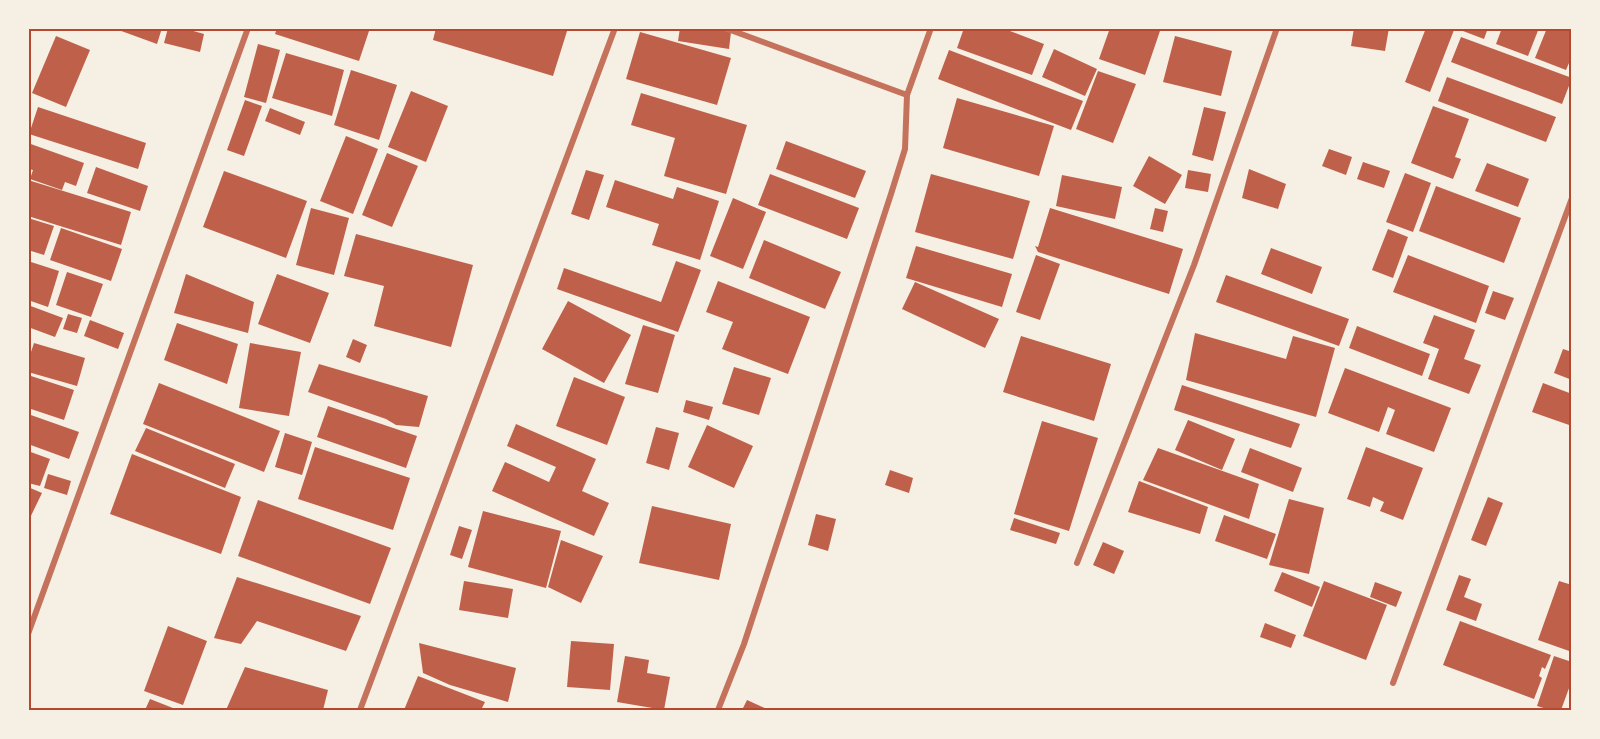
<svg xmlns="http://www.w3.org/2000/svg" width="1600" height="739" font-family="'PT Sans Narrow',sans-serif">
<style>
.building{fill:#bf614a}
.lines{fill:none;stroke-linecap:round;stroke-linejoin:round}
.minor{stroke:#c5725c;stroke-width:6}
.neatline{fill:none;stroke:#b5482f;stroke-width:2}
</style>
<rect width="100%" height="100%" fill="#f6efe4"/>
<path class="building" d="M113,28H162L157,44Z
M168,28H183L204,34L200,52L164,43Z
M277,28H361L369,31L359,61L275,34Z
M436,28H568L553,76L433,40Z
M680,28H708L731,32L729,49L678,41Z
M964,28H1002L1044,44L1032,75L957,48Z
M1110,28H1161L1145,75L1099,59Z
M1354,28H1389L1385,51L1351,46Z
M1426,28L1454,30L1430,92L1405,82Z
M1455,28H1488L1484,39Z
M1502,28H1539L1528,56L1496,44Z
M1547,28H1563L1572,31V56L1566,70L1535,58Z
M640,32L731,58L717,105L626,79Z
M56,36L90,50L66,107L32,93Z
M1175,36L1232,51L1221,96L1163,82Z
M1461,37L1572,78L1562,104L1451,62Z
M258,44L280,50L266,103L244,97Z
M1054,49L1097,69L1085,96L1042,77Z
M949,50L1083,101L1071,130L938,79Z
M286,53L344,70L332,116L272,98Z
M351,70L397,85L379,140L334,125Z
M1098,71L1136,84L1113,143L1076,129Z
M1447,77L1556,117L1546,142L1438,101Z
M411,91L448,106L426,162L388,147Z
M641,93L747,125L726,194L664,176L675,138L631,125Z
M957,98L1054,126L1039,176L943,148Z
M245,100L262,106L244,156L227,150Z
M1433,106L1469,119L1455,157L1461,159L1453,179L1411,163Z
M38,107L146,143L138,169L29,134Z
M1204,107L1226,112L1213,161L1192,155Z
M270,108L305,122L300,135L265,121Z
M346,136L378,149L353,214L320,201Z
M786,141L866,171L855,198L776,169Z
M28,143L84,163L76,186L65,182L62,190L30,179L33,170L28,169Z
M1329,149L1352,157L1346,175L1322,166Z
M387,153L418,166L392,227L362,215Z
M1149,156L1182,175L1165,204L1133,186Z
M1363,162L1390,171L1384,188L1357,179Z
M1487,163L1529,179L1518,207L1475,191Z
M96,167L148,186L140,211L87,193Z
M1249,169L1286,184L1278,209L1242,198Z
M586,170L604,175L589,220L571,214Z
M1188,170L1211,174L1208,192L1185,188Z
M224,171L307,201L286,258L203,227Z
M1405,173L1431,183L1413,232L1386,222Z
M770,174L859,208L847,239L758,205Z
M931,174L1030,201L1013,259L915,232Z
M1062,175L1122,187L1115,219L1056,206Z
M28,180L131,212L121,245L28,216Z
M615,180L673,199L677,187L719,201L700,260L652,245L659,224L606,207Z
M1436,186L1521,218L1504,263L1419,231Z
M733,198L766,212L743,269L710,256Z
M311,208L349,218L334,275L296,265Z
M1050,208L1183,249L1169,294L1038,252L1035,246L1038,247Z
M1155,208L1168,211L1163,232L1150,229Z
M28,218L54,226L44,255L28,250Z
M61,228L122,249L111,281L50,260Z
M1388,229L1408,237L1393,278L1372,270Z
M356,234L473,265L451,347L374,326L384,286L344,276Z
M764,240L841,272L825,309L749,278Z
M916,246L1012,274L1002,307L906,278Z
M1271,248L1322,267L1312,294L1261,274Z
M1036,255L1060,264L1040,320L1016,312Z
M1408,255L1489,286L1476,323L1393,292Z
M676,261L701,270L678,332L557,289L564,268L661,302Z
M31,262L59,271L48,307L28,300V269Z
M67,272L103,284L91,317L56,305Z
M186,274L254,302L248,333L174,313Z
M277,274L329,293L310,343L258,324Z
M1226,275L1349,319L1339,346L1216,302Z
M718,281L810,317L788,374L722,349L733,322L706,312Z
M915,282L999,319L985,348L902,309Z
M1493,291L1514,298L1505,320L1485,313Z
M568,301L631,335L604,383L542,349Z
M28,305L63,318L55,337L28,327Z
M68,314L82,318L77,333L63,329Z
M1434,315L1475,330L1464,359L1481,365L1469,394L1428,379L1439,349L1423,343Z
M90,320L124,333L118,349L84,336Z
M177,323L238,344L227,384L164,360Z
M643,325L675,335L658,393L625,384Z
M1357,326L1430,354L1422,376L1349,348Z
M1195,333L1286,359L1293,336L1335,348L1316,417L1186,380Z
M1021,336L1111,364L1094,421L1003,392Z
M353,339L367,345L360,363L346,357Z
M34,343L85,358L77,386L28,372V361Z
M250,343L301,352L289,416L239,408Z
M1563,349L1572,352V380L1554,373Z
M319,364L428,396L419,427L396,425L386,419L308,392Z
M734,367L771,378L759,415L722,404Z
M1345,368L1451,408L1434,452L1386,434L1395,410L1388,407L1379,432L1328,413Z
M28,375L74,390L64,420L28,408Z
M574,377L625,397L607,445L556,426Z
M159,383L280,431L264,472L143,424Z
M1543,383L1572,394V426L1532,412Z
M1182,385L1300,424L1291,448L1174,410Z
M686,400L713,407L709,420L683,412Z
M328,406L417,436L406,468L317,437Z
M28,414L79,432L69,459L28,444Z
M1188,420L1235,439L1222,470L1175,450Z
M1042,421L1098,438L1069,531L1014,514Z
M516,424L596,459L582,491L609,503L594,536L492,491L505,462L549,482L556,467L507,446Z
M707,425L753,446L734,488L688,467Z
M656,427L679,433L669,470L646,463Z
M146,428L235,464L225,488L135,451Z
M285,433L312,442L302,475L275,467Z
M315,447L410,478L393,530L298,499Z
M1366,447L1423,468L1403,520L1380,511L1384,502L1373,497L1370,507L1347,499Z
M1158,448L1259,484L1249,519L1143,480Z
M1250,448L1302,468L1293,492L1241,472Z
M28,451L50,459L40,486L28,483Z
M132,454L241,497L221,554L110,514Z
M890,470L913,478L909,493L885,485Z
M48,474L71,481L67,495L44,488Z
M1139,481L1208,507L1200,534L1128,512Z
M28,487L42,493L28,522Z
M1488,497L1503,503L1486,546L1471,540Z
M1289,499L1324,508L1309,574L1269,565Z
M258,500L391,548L370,604L238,556Z
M652,506L731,524L719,580L639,563Z
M483,511L561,531L546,588L468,567Z
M816,514L836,519L828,551L808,545Z
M1224,515L1276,534L1267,559L1215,541Z
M1014,518L1060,533L1056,544L1010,530Z
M459,526L472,530L462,559L450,555Z
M561,540L603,556L581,603L548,587Z
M1103,542L1124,551L1114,574L1093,565Z
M1282,572L1320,587L1312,607L1274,591Z
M1459,575L1471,579L1464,597L1482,604L1476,621L1446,610Z
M237,577L361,616L346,651L257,621L241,644L214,638Z
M464,581L513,589L508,618L459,610Z
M1324,581L1387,605L1366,660L1303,636Z
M1559,581L1572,585V652L1538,640Z
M1375,582L1402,592L1396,607L1370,597Z
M1460,621L1551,655L1545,669L1542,667L1539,676L1542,678L1534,699L1443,665Z
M1265,623L1296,635L1291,648L1260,637Z
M168,626L207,641L183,705L144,691Z
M571,641L614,644L610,690L567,687Z
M419,643L516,668L508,702L450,685L423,673Z
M625,656L649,660L647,673L670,677L664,710L617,702Z
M1554,656L1572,662V680L1561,710H1550L1537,706Z
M245,667L328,690L323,710H226Z
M418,676L485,702L481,710H404Z
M150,699L178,710H145Z
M747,700L769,710H742Z"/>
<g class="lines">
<path class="minor" d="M725,28L907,95
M1077,563L1194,265L1277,28
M28,634L248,28
M1393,683L1572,198
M360,710L615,28
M718,710L744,644L891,194L905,149L907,95L931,28"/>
</g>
<rect width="1600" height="739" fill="none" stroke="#f6efe4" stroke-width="60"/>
<rect x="30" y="30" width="1540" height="679" class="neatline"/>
</svg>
